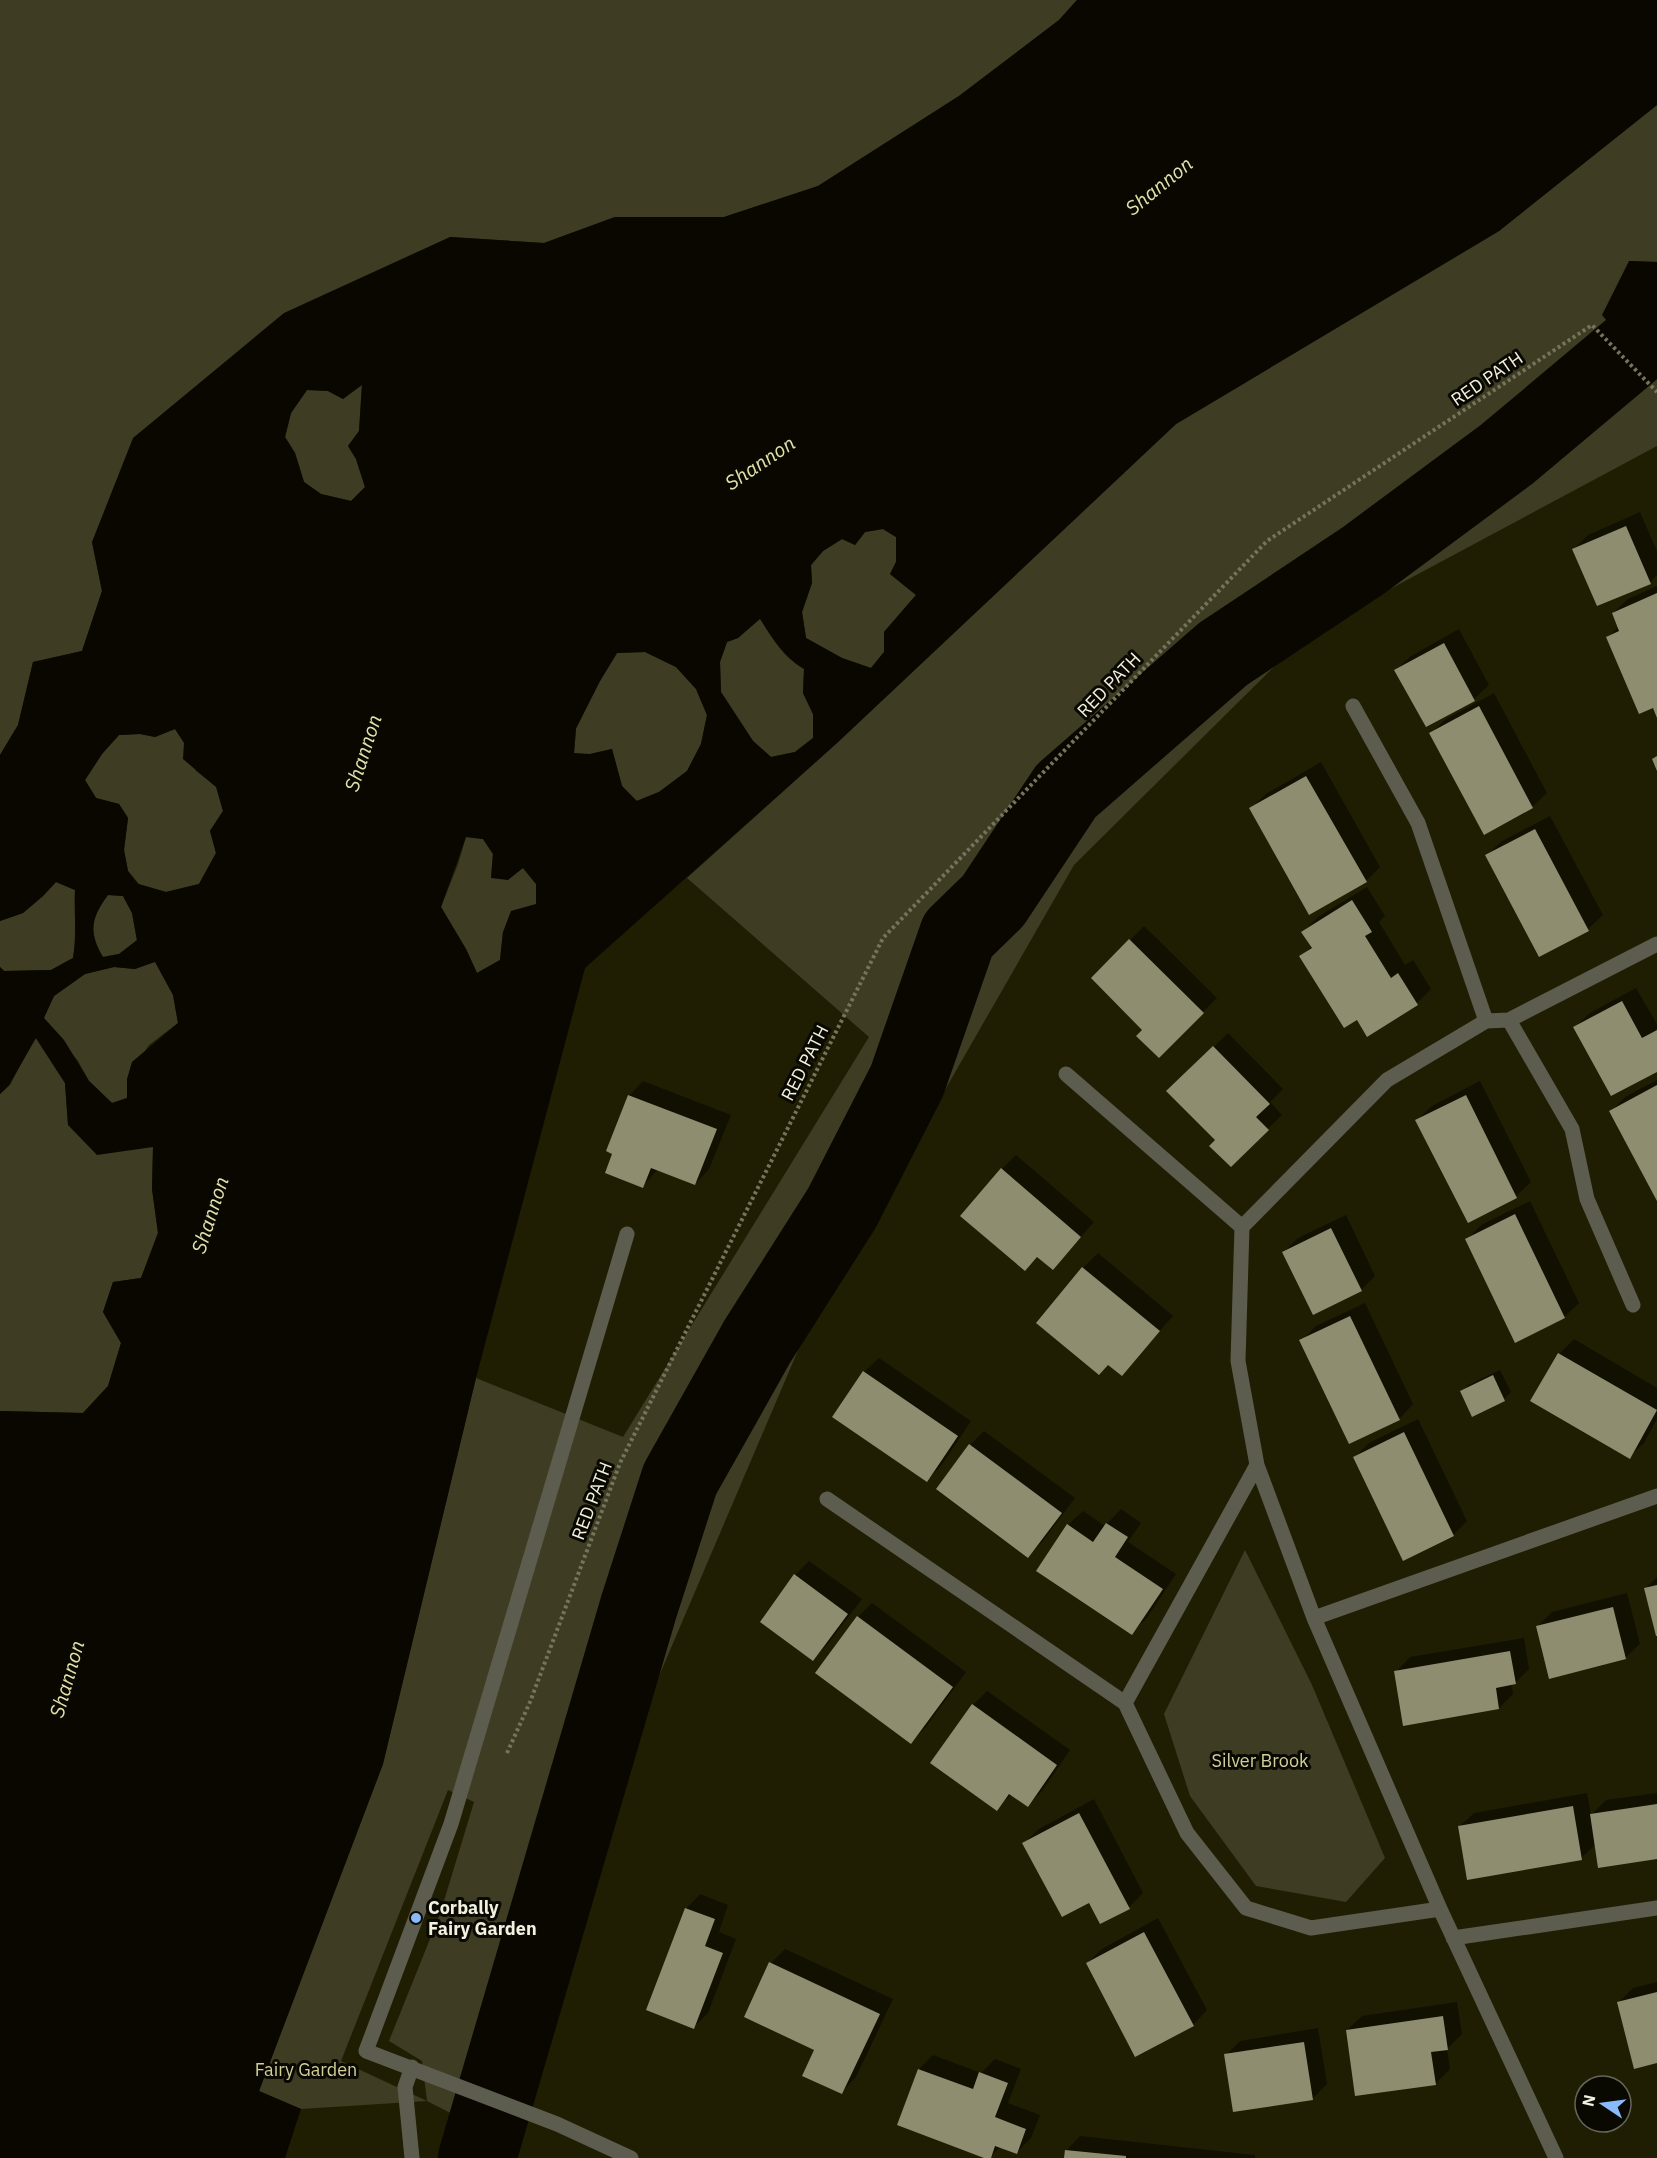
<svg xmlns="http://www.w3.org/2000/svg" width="1657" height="2158" font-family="'IBM Plex Sans',sans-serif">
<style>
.green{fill:#3e3c23;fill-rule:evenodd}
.water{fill:#090700;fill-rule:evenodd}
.shadow{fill:#0007}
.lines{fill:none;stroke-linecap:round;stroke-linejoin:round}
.river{stroke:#090700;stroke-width:78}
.building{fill:#8e8d70}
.path{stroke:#75745c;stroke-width:4;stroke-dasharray:3 3;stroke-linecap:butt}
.minor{stroke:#5d5d4f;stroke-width:15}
.poi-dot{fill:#88bafc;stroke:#090801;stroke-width:2}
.labels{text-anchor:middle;stroke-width:6;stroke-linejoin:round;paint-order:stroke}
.street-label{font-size:18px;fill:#f1f1df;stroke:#090801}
.park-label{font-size:18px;fill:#d2cf99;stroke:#090801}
.poi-label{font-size:18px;font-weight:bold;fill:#f1f1df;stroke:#090801;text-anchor:start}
.water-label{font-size:20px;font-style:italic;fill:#e4e1ab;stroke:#090801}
</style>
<rect width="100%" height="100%" fill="#201e02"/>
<path class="green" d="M0,0H1077L1059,20L959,96L818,186L724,217H615L544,243L450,237L92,542L102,591L82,651L33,662L18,725L0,755Z
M1657,105V262L1629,261L1655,368L1657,366V446L1308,633L1074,865L805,1334L595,1826L509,2143L427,2101L301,2109L259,2091L383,1764L476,1378L623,1437L869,1037L687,878L837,743L1176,424L1499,231ZM448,1790L474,1802L440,1914L389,2041L422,2061L427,2101L341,2061Z
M362,384L359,431L348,446L356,459L365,487L351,501L321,494L304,482L295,453L285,437L291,413L307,390L328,391L343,399Z
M883,529L896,537V562L890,574L916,595L884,632V652L871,668L842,658L806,638L802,612L812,583L811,565L823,551L842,539L855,545L865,532Z
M760,618C772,639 783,657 804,669L803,693L813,714V738L795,752L771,757L753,741L721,692L720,662L727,642L738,638Z
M645,652L676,667L696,689L707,715L701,744L687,771L659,792L636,801L622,786L612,749L590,754H574L576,729L600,681L617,653Z
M175,729L185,743L196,771L217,787L223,811L210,831L216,853L199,884L166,892L139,884L128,871L124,850L128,818L119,804L96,798L85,780L102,754L119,735L140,734L155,737Z
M466,837L483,839L493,854L491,878L523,868L536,884V904L503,932L500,960L477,973L466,949L441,907L458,864Z
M56,882L75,890C74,913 77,935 73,958L51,970L4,971L0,967V921L23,913L43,896Z
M108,895L123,896L132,913L137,941L119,954L103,957C89,932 90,918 108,895Z
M155,961L173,995L178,1023L149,1045L127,1079V1098L112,1103L89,1081L78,1061L43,1018L54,996L85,974L114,967L135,969Z
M35,1037L65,1083L68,1125L153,1147L152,1189L158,1233L141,1278L113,1282L103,1312L121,1343L108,1386L83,1413L0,1411V1094L10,1085Z
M1245,1550L1312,1685L1385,1858L1346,1902L1256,1886L1190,1796L1164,1714Z"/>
<path class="water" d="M1077,0H1657V105L1499,231L1176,424L837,743L585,968L476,1378L383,1764L259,2091L301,2109L285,2158H0V1411L83,1413L108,1386L121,1343L103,1312L113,1282L141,1278L158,1233L152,1189L153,1147L97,1155L68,1125L65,1083L36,1038L9,1085L0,1094V967L4,971L51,970L73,958C77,935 74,913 75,890L56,882L43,896L23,913L0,921V755L18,725L33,662L82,651L102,591L92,542L133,438L284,313L450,237L544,243L615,217H724L818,186L959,96L1059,20ZM362,385L359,431L348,446L356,459L365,487L351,501L321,494L304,482L295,453L285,437L291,413L307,390L328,391L343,399ZM883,529L896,537V562L890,574L916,595L884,632V652L871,668L842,658L806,638L802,612L812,583L811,565L823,551L842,539L855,545L865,532ZM760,619C773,639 784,657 804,669L803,693L813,714V738L795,752L771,757L753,741L721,692L720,662L727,642L738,638ZM645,652L676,667L696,689L707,715L701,744L687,771L659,792L637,801L622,786L612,749L590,754L574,753L576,728L600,681L617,653ZM175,729L184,743L183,759L216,787L223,811L210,831L216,853L199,884L166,892L138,884L128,871L124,850L128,818L119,804L96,798L85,780L102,754L119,735L140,734L155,737ZM466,837L483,839L493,854L491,878L508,880L523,868L536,884V904L511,911L503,932L500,960L477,973L466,949L441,907ZM108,895L123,896L132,913L137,940L119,954L103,957C88,933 91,918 108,895ZM155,962L173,995L178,1023L132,1062L127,1079V1098L112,1103L89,1081L64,1040L44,1018L54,996L85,974L114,967L135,969Z
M1629,261L1657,262V366L1655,368L1631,350L1602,315Z"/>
<path class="shadow" d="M1640,512L1657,551V575L1650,582L1574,549L1588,535Z
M1657,586V714L1608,637L1619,626L1613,613L1628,599Z
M1459,629L1489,685L1474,699L1426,725L1396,670L1411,656Z
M1494,693L1547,793L1532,807L1431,733L1446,719Z
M1321,762L1380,867L1366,881L1251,808L1266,794Z
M1550,816L1603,915L1588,929L1540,955L1487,855L1502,841Z
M1367,887L1385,916L1379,922L1405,965L1413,960L1431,989L1417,1003L1357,1018L1301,956L1312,946L1303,932L1318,917Z
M1144,926L1217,998L1159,1056L1144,1030L1093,978Z
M1636,988L1657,1024V1070L1575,1027L1590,1013Z
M1228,1033L1283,1089L1270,1102L1282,1115L1231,1165L1217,1140L1169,1091Z
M1657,1080V1198L1611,1111L1625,1097Z
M643,1081L731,1115L709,1169L695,1184L658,1169L643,1186L614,1153L629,1096Z
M1480,1081L1531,1182L1516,1196L1417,1120L1432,1106Z
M1016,1155L1094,1222L1053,1268L1038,1256L1025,1269L1002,1169Z
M1530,1201L1579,1303L1564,1317L1467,1239L1481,1225Z
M1346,1215L1375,1276L1361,1290L1284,1252L1298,1238Z
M1098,1253L1173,1316L1122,1374L1109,1363L1038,1323L1083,1268Z
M1365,1303L1413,1404L1399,1419L1301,1341L1316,1326Z
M1574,1339L1657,1388V1419L1644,1443L1629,1457L1532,1400L1559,1354Z
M879,1358L971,1421L941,1466L927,1480L864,1372Z
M1500,1370L1511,1392L1504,1399L1462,1392L1468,1385Z
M1418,1419L1467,1521L1453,1535L1355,1457L1369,1443Z
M984,1431L1075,1498L1042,1542L1028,1556L970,1445Z
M1121,1509L1141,1523L1128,1542L1176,1574L1146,1619L1131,1633L1068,1525L1083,1511L1105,1526Z
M809,1561L862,1599L827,1645L813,1659L795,1575Z
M1657,1577V1633L1646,1588Z
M1627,1593L1640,1644L1625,1658L1537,1627L1552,1612Z
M872,1603L966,1672L925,1728L911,1742L858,1617Z
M1524,1638L1529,1669L1515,1683L1511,1684L1513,1694L1499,1708L1396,1672L1410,1657Z
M987,1691L1070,1750L1042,1791L1028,1805L1012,1794L996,1809L973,1705Z
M1587,1793L1591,1815L1606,1800L1657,1793V1858L1596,1844L1581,1858L1459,1827L1474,1813Z
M1094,1799L1143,1893L1129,1907L1090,1901L1024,1843L1039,1829Z
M700,1894L728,1905L719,1932L736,1939L708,2013L694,2027L686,1909Z
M1158,1918L1207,2010L1193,2025L1087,1963L1102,1949Z
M785,1949L893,1999L856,2077L842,2092L816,2049L771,1963Z
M1657,1982V2061L1619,2002L1633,1988Z
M1457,2002L1462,2034L1447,2049L1450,2069L1436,2083L1357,2095L1347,2030L1362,2016Z
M1318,2028L1327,2084L1313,2098L1226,2055L1240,2041Z
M933,2055L981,2073L995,2059L1021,2069L1008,2103L1040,2115L1031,2138L1017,2152L1001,2146L989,2158L899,2124L919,2069Z
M1080,2136L1255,2155V2158H1066V2151Z"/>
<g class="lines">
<path class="river" d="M477,2158L639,1606L680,1479L757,1342L842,1208L907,1081L958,935L993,901L1066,791L1223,654L1364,560L1507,454L1631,350"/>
</g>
<path class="building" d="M1626,526L1651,584L1597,606L1572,549Z
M1657,593V718L1653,708L1639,714L1606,637L1619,631L1612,613Z
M1444,643L1475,701L1426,727L1394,670Z
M1479,706L1533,808L1484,835L1429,733Z
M1657,756V771L1652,759Z
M1306,776L1367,882L1309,915L1249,808Z
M1535,829L1589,931L1539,957L1485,855Z
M1352,900L1372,932L1365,936L1391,978L1398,973L1418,1005L1367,1037L1357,1020L1344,1028L1299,956L1312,948L1301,932Z
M1129,939L1204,1013L1159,1058L1136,1036L1142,1030L1091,978Z
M1622,1001L1642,1038L1657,1030V1072L1611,1096L1573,1027Z
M1213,1046L1270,1104L1256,1117L1269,1130L1231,1167L1209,1146L1215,1140L1166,1091Z
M1657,1085V1201L1609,1111Z
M628,1095L717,1129L695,1185L651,1168L643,1188L605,1173L612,1154L606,1151Z
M1466,1095L1517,1198L1468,1223L1415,1120Z
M1001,1168L1081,1237L1053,1270L1037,1257L1025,1271L960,1216Z
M1515,1214L1565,1318L1515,1343L1465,1239Z
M1331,1228L1362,1291L1313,1315L1282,1252Z
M1082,1267L1160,1331L1122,1376L1108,1365L1099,1375L1036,1323Z
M1350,1316L1400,1420L1349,1444L1299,1340Z
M1558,1353L1657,1410L1630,1459L1530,1401Z
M863,1371L958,1436L927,1482L832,1417Z
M1493,1375L1505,1401L1472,1417L1460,1391Z
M1404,1432L1454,1536L1403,1561L1353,1457Z
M969,1444L1062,1513L1028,1558L936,1489Z
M1106,1523L1128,1537L1115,1557L1163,1589L1132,1635L1036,1571L1067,1524L1093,1542Z
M794,1574L848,1614L813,1661L760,1622Z
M1657,1585V1636H1656L1644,1588Z
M1613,1607L1626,1659L1549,1679L1536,1626Z
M857,1616L953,1687L911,1744L815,1673Z
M1510,1651L1516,1684L1496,1688L1499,1709L1403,1726L1394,1671Z
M972,1704L1057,1765L1028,1807L1009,1794L997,1811L930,1763Z
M1657,1804V1859L1598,1868L1590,1814Z
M1573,1806L1582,1860L1467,1880L1458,1826Z
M1079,1813L1130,1909L1100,1924L1089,1903L1062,1917L1022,1843Z
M685,1908L715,1919L705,1946L723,1953L694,2029L646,2010Z
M1144,1932L1194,2026L1135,2057L1086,1963Z
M769,1962L880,2014L842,2094L802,2076L814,2050L744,2017Z
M1657,1992V2063L1634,2069L1617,2002Z
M1443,2016L1448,2050L1431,2052L1436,2085L1355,2096L1346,2030Z
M1304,2042L1313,2100L1233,2112L1224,2054Z
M918,2069L973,2089L979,2072L1008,2083L995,2117L1026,2129L1017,2154L995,2146L991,2158H984L897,2125Z
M1065,2150L1126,2156V2158H1064Z"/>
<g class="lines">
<path class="path" d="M507,1753L530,1702L620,1463L883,938L1267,541L1592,325L1657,392"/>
<path class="minor" d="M1353,706L1418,823L1486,1021
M1509,1020L1572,1129L1587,1199L1633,1305
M1066,1074L1242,1227
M627,1234L451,1824L366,2051L557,2124L631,2158
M1257,1465L1125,1703L1187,1833L1246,1908L1311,1928L1440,1909
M827,1499L1125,1703
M1314,1618L1657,1496
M1453,1938L1657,1908
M412,2158L405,2087L412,2067
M1556,2158L1440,1909L1314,1618L1257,1465L1238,1361L1242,1227L1387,1080L1486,1021L1509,1020L1657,944"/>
</g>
<circle class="poi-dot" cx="416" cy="1918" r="6"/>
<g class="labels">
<g class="street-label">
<text transform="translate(1487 379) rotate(-34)" y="6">RED PATH</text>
<text transform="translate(1109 685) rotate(-46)" y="6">RED PATH</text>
<text transform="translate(805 1063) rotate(-63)" y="6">RED PATH</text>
<text transform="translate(592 1501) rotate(-69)" y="6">RED PATH</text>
</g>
<g class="park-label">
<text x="1260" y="1767">Silver Brook</text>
<text x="306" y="2076">Fairy Garden</text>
</g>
<g class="poi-label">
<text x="428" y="1914">Corbally<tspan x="428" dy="21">Fairy Garden</tspan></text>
</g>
<g class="water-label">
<text transform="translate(1159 186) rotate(-39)" y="7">Shannon</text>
<text transform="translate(760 463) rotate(-34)" y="7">Shannon</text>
<text transform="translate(363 753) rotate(-72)" y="7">Shannon</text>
<text transform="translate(210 1215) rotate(-72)" y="7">Shannon</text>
<text transform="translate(67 1679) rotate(-74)" y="7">Shannon</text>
</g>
</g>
<g transform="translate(1603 2104) rotate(283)"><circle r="28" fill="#090801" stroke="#66655a" stroke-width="1.5"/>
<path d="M0-4.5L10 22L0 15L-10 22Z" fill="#88bafc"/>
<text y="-9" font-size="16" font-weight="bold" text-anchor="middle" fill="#f1f1df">N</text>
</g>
</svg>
